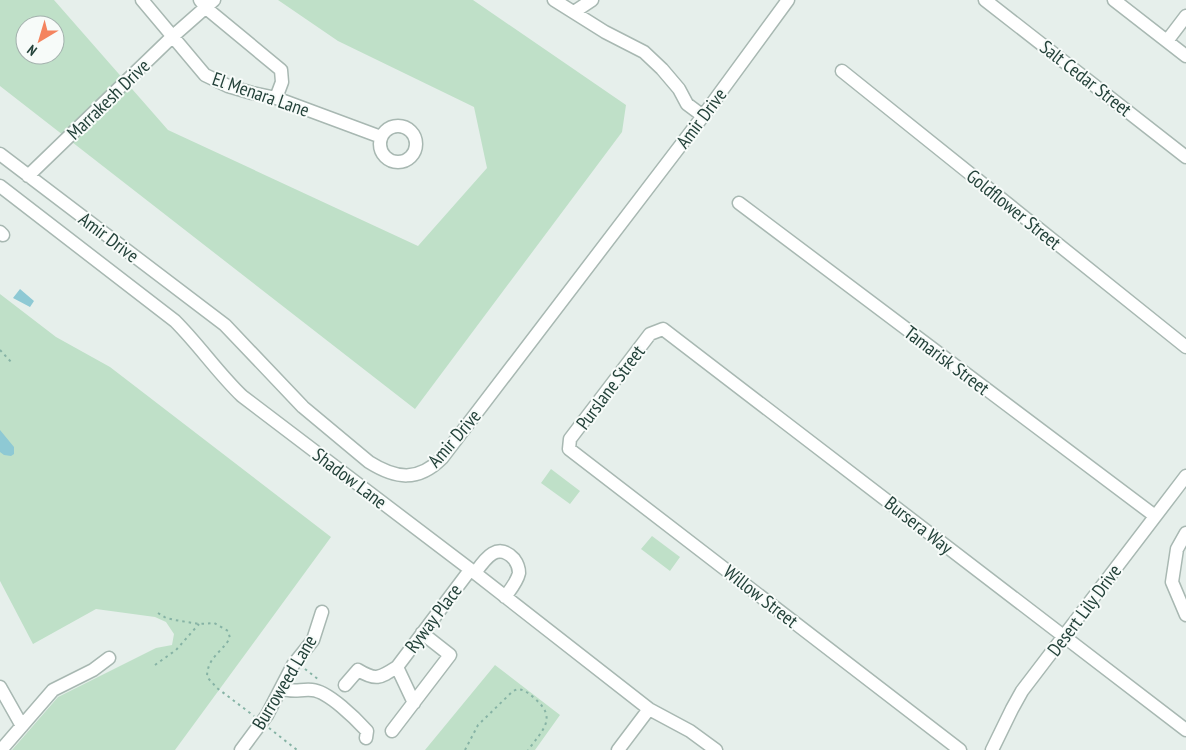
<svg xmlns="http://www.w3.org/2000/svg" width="1186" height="750" font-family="'PT Sans Narrow',sans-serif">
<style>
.green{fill:#bfe0c8;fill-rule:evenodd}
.water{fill:#8ec9d4}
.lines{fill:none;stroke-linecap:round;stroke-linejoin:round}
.minor-casing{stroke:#a8b8b2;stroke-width:15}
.path{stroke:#86b3a5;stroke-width:2;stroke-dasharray:2.5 4;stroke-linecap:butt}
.minor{stroke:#fff;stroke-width:12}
.labels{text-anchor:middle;stroke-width:4;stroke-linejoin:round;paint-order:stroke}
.street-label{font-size:19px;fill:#24423a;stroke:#f7fbf9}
</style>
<rect width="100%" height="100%" fill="#e6efeb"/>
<path class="green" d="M0,0H54L168,130L418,246L487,168L474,107L338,41L278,0H473L626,105L622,132L415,409L0,86ZM25,25H55V55H25Z
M0,294L56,337L110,367L331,537L175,750H12L58,697L156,648L172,645L174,634L166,622L155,617L96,609L33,644L0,581Z
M551,469L580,491L570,504L541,483Z
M652,536L680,557L670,571L641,549Z
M495,665L560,715L535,750H425Z"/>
<path class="water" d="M20,289L34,301L30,307L13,298Z
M0,430L14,447V454L11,456L4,455L0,452Z"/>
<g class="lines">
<defs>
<path id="minor" d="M142,0L205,75L228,86L252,93L276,98L381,137
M200,0L206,8L281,70L282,82L276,98
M554,0L605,32L644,52L662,69L679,89L687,104L703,116
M985,0L1186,157
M1114,0L1186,56
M574,12L592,0
M1167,41L1186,16
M842,71L1186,347
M380 144a18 18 0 1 1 36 0a18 18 0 1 1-36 0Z
M0,154L225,325L303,407L369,462C396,479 418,482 442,458L703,116L788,0
M28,176L172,37L214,0
M0,186L175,321C199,345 218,373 242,396L475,573L649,709L690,731L716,750
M739,203L1155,516
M0,232L3,235
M1186,533L1177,549L1172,582L1186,615
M475,573C485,559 497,541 514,559C517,563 519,568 519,573C517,582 510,590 505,597
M397,667L414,703
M345,685L358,670C376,681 380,678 397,667L470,570
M0,687L22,726
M281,688C292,693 300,689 312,690C328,691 356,719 367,731L366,738
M392,731L450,655L422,633
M1,750L53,690L93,670L109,658
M241,750L267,715L293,665L313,640L322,612
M618,750L649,709
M960,750L569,449L570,439L650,334L663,329L1186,730
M992,750L1012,709L1022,691L1186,476"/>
</defs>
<use href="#minor" class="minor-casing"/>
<path class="path" d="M0,350L13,364
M158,613L166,618L175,620L199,624L214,623L228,631L230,638C221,653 207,658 207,677L217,688L254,716
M155,665L176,650L199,624
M305,669L319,680
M269,728L297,750
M465,750L478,725L513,691L518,689C525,690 530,694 535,699C558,718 542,731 528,750"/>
<use href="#minor" class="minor"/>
</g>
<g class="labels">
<g class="street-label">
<text transform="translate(1086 78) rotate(38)" y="7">Salt Cedar Street</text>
<text transform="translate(261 94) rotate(19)" y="7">El Menara Lane</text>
<text transform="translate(108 99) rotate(-44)" y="7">Marrakesh Drive</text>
<text transform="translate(701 118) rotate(-53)" y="7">Amir Drive</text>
<text transform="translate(1014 209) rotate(39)" y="7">Goldflower Street</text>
<text transform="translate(109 237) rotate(37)" y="7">Amir Drive</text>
<text transform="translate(947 360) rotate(37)" y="7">Tamarisk Street</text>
<text transform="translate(610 387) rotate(-53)" y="7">Purslane Street</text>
<text transform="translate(454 438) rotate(-49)" y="7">Amir Drive</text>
<text transform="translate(350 478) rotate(37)" y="7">Shadow Lane</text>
<text transform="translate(919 525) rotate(38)" y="7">Bursera Way</text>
<text transform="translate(761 596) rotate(38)" y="7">Willow Street</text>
<text transform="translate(1084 610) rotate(-53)" y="7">Desert Lily Drive</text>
<text transform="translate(433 618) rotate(-53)" y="7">Ryway Place</text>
<text transform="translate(284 682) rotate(-59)" y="7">Burroweed Lane</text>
</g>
</g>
<g transform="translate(40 40) rotate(218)"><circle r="24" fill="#f7fbf9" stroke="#a3b1ad"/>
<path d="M0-4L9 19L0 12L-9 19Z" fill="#f4845f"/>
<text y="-8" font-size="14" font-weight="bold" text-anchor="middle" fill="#24423a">N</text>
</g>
</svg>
